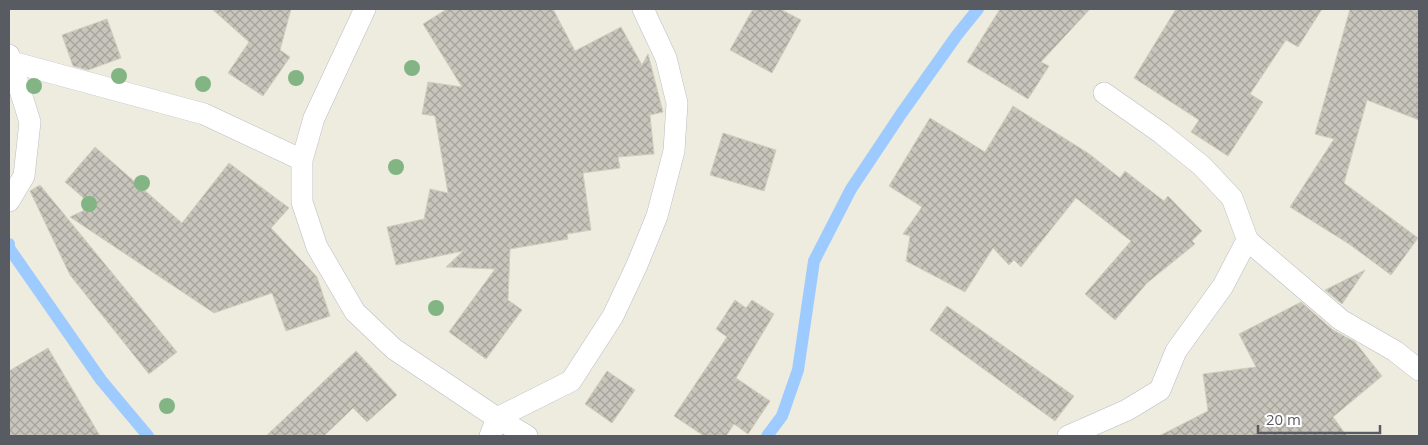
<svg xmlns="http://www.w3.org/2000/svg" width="1428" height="445" font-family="'Open Sans',sans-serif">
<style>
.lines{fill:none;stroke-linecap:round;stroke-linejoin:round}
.stream{stroke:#9dcaff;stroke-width:12}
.building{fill:url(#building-cross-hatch);stroke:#d2cebd}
.service-casing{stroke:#babcc3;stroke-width:22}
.service{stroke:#fff;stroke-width:21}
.tree{fill:#83b484}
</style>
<defs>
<pattern id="building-cross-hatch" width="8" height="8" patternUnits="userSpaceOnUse" patternTransform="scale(1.25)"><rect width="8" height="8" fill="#c8c5bc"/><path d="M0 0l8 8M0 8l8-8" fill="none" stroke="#a5a39c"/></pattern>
</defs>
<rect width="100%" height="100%" fill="#edecdf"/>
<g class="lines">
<path class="stream" d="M9,244V248L101,380L148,436
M767,436L782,416L798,370L814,261L851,189L901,114L957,35L978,9"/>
</g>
<path class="building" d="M212,9H291L280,50L290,57L263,96L228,73L249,42Z
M447,9H553L575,51L621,27L642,65L648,54L663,112L650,115L654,154L618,157L620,168L583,173L591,230L567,234L568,239L510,249L508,300L522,310L486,359L449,332L495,269L446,267L463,251L396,265L387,227L424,219L430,189L448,193L435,116L422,114L428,82L462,87L423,24Z
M753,9H780L801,20L772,73L730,50Z
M1000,9H1090L1041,62L1049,66L1028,99L967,62Z
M1176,9H1322L1298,47L1286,40L1250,94L1263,102L1228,156L1191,132L1199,120L1134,78Z
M1350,9H1419V120L1367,100L1344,183L1418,238L1391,275L1349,244L1290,207L1334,139L1315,134Z
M107,19L121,58L88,70L73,66L62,35Z
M1013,106L1088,153L1120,178L1125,171L1164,201L1168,196L1202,231L1192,241L1195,244L1147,283L1115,320L1085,294L1131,241L1076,198L1021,267L1014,260L1009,265L993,248L965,292L906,261L910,236L903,234L922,207L889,186L930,118L985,152Z
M723,133L776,150L764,191L710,175Z
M95,147L182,223L229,163L289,208L271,228L317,277L330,316L286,331L272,293L214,313L70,217L93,206L65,182Z
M40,185L177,352L149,374L70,275L30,191Z
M1365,270L1342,304L1325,290Z
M735,300L746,308L752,300L774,314L736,378L770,401L748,434L734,424L726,436H704L674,416L727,337L716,329Z
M1301,302L1333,330L1355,342L1382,376L1333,417L1347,436H1159L1208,411L1203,374L1256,367L1239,334Z
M947,306L1074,396L1055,421L930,330Z
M48,348L100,436H9V371Z
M356,351L397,395L367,422L353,408L324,436H266Z
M607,371L635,390L612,423L585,404Z"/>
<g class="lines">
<defs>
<path id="service" d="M365,9L314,118L302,160V202L317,247L355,312L394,349L497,418L527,436
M9,55L30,122L24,176L9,201
M12,62L204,114L302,160
M1247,240L1341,320L1395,351L1419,370
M490,436L497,418L571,381L613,316L637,265L657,216L674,151L677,103L666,58L643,9
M1068,436L1127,410L1160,390L1176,351L1223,286L1247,240L1248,241L1232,198L1202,166L1161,133L1104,93"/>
</defs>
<use href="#service" class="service-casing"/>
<use href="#service" class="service"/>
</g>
<g class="tree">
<circle cx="412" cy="68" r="8"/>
<circle cx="119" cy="76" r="8"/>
<circle cx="296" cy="78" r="8"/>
<circle cx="203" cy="84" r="8"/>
<circle cx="34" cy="86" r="8"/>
<circle cx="396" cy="167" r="8"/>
<circle cx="142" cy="183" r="8"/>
<circle cx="89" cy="204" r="8"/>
<circle cx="436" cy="308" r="8"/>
<circle cx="167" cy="406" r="8"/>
</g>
<rect width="1428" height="445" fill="none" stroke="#585b62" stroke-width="20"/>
<path d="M1258 425v8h122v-8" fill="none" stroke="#585b62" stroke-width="2.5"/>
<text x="1266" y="425" font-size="15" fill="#585b62" stroke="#ffffff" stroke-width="4" paint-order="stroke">20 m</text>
</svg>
